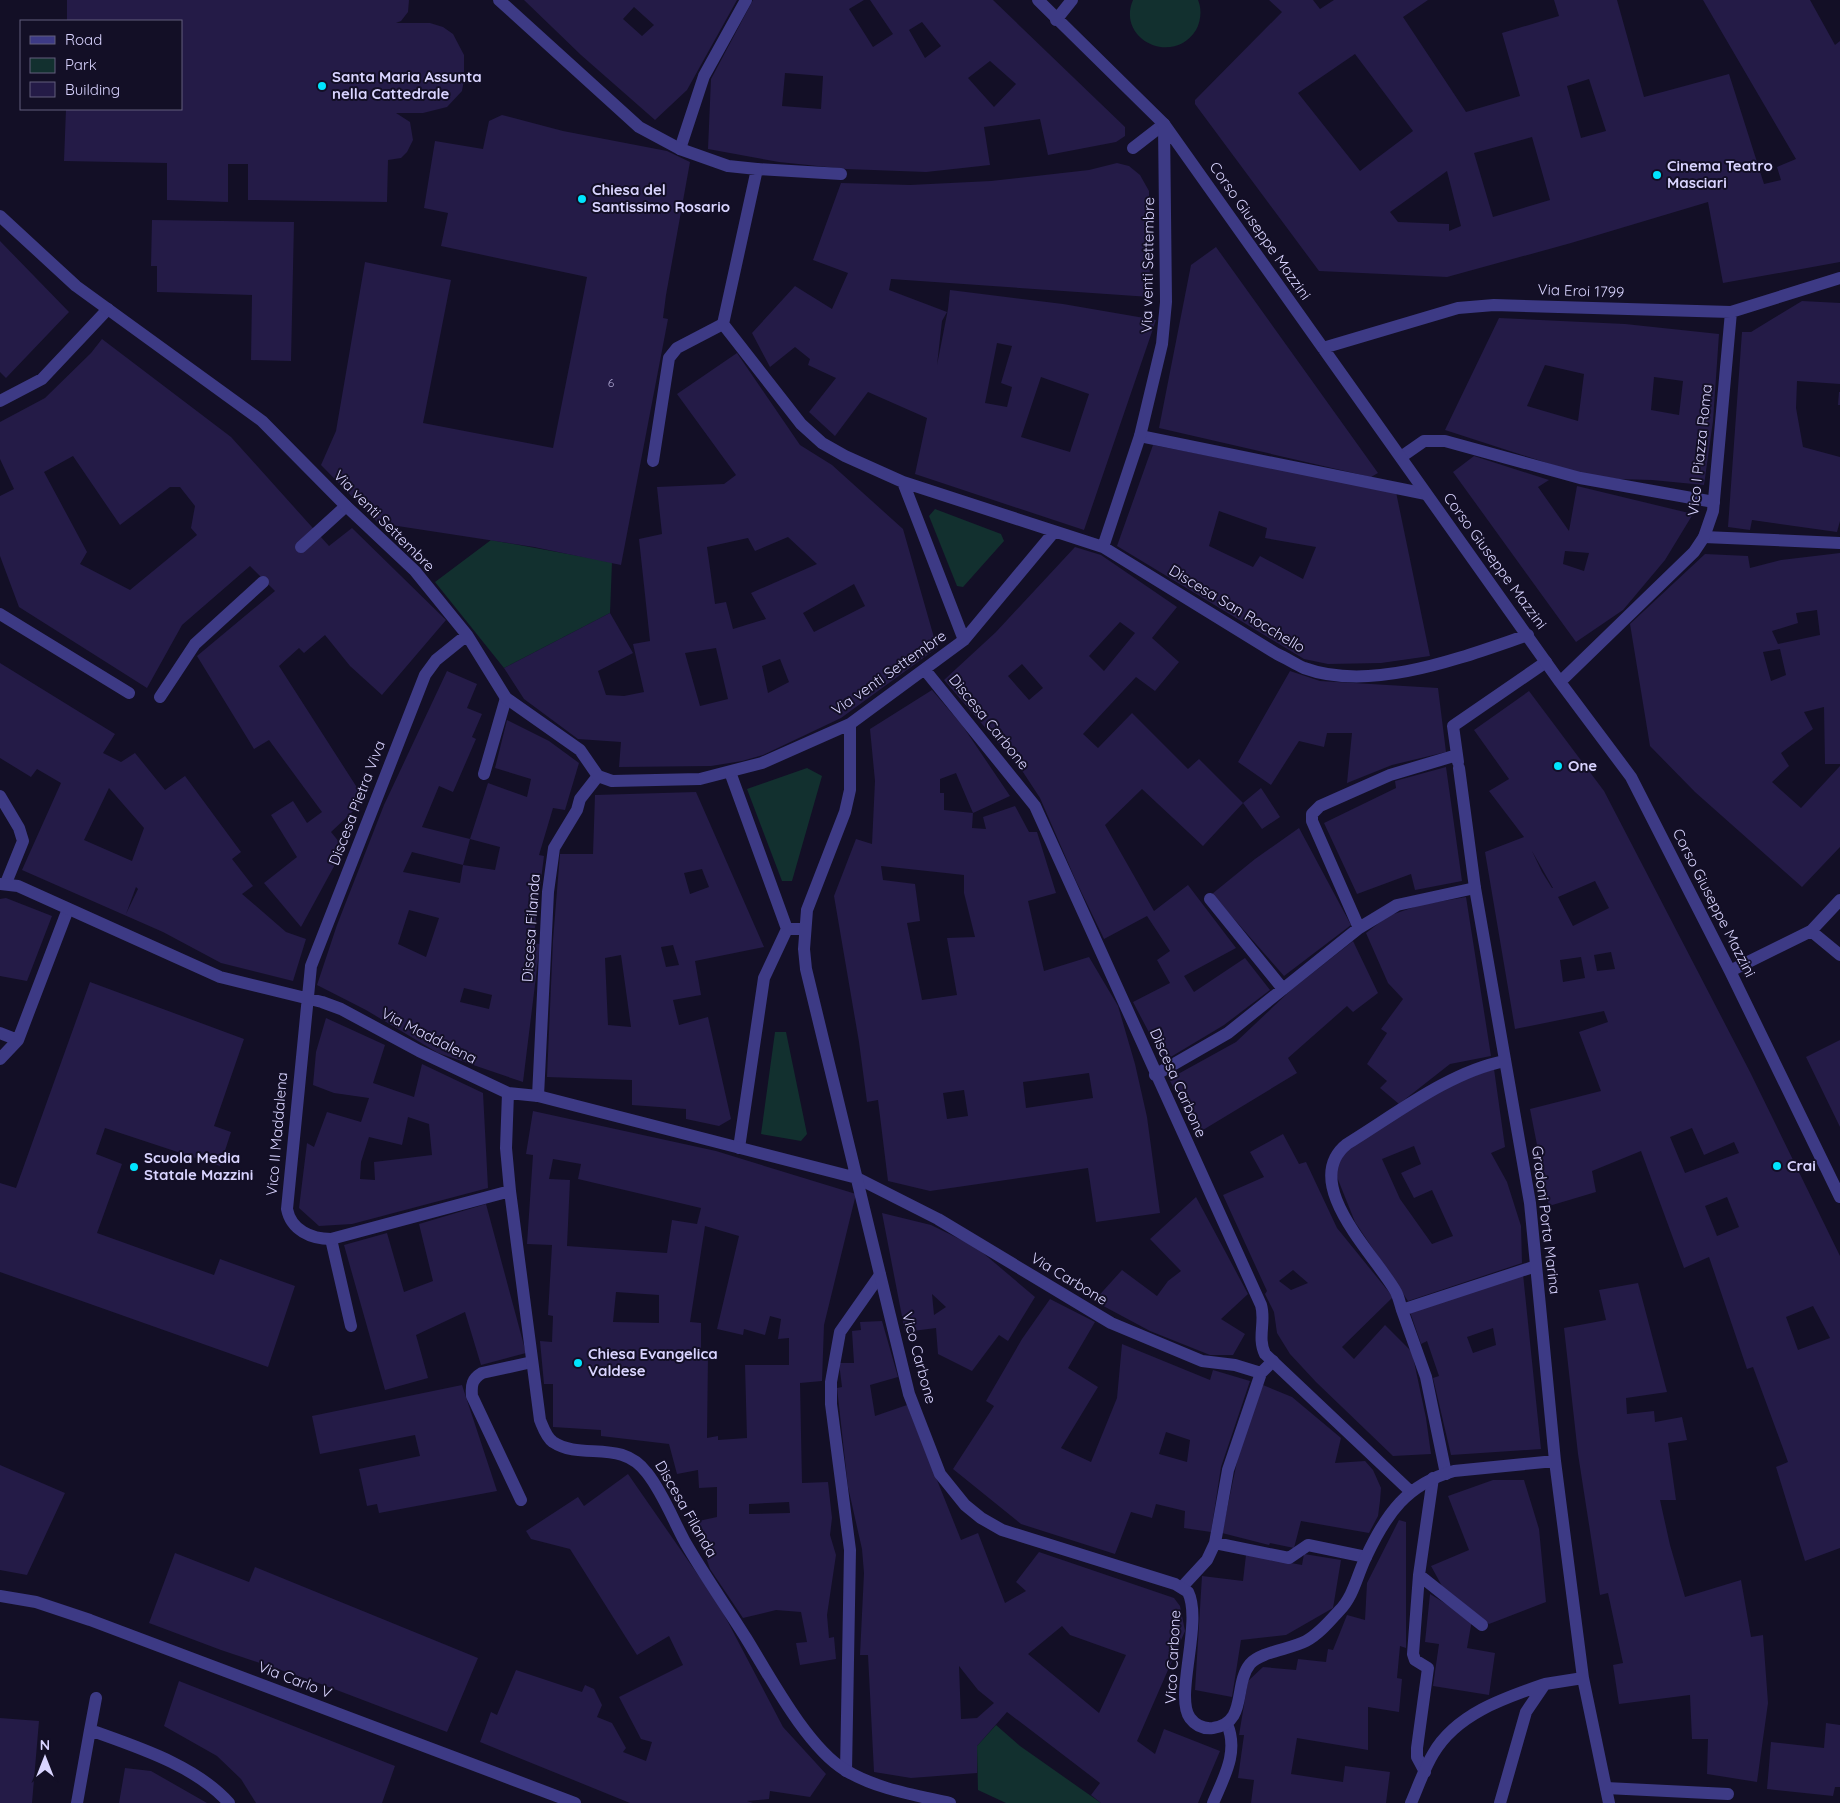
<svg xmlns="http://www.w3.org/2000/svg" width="1840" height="1803" font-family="Quicksand,sans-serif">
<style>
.green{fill:#12302f}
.building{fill:#241b47;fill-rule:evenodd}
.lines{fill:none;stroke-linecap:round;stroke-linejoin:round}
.service{stroke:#3d3a85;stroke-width:12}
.minor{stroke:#3d3a85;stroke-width:12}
.poi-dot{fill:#00e5ff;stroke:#130f26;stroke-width:2}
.labels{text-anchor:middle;stroke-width:4;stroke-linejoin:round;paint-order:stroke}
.number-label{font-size:12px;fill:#aca6d1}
.poi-label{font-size:15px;font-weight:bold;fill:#d9d4ff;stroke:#130f26;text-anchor:start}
.street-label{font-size:15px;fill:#d9d4ff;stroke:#130f26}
</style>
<rect width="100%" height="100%" fill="#130f26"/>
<path class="green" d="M1133,0H1198C1202,9 1201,21 1196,30C1173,67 1116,39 1133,0Z
M935,509L1001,534L1004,541L963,587L957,586L929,516Z
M491,540L612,562L610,613L504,668L435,582Z
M807,768L822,776L792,881H782L747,789Z
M775,1032H786L807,1134L801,1141L761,1134Z
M996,1725L1020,1746L1101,1803H1006L978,1790L977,1746Z"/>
<path class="building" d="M67,0H409L408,12L401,21L396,23H430L443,27L453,34L464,55V80L462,91L447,107L423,113H396L410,122L413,140L407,152L401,158L388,160L387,202L248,200V164H228V202L167,200V163L64,161L66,109H181V21H67Z
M524,0H737L687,90L655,120L581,55ZM634,7L654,25L642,36L623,19Z
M753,0H864L849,9L873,47L893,34L870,0H993L1125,127V136L1116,142L1048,155L1040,119L984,127L990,165L926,172L846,169L779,162L708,149L711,79ZM922,22L941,46L925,58L909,30ZM990,61L1016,84L994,107L968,78ZM785,73L823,76L821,109L782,106Z
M1269,0H1313L1320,9L1334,0H1428L1403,17L1466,112L1520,96L1502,33L1559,16L1554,0H1617L1644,97L1729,74L1764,184L1781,180L1777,167L1796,159L1703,0H1810L1835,45L1840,41V262L1723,283L1708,202L1571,243L1447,277L1319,271L1195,104V100L1282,12ZM1355,54L1413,131L1360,171L1298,93ZM1589,79L1606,131L1581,138L1567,86ZM1532,137L1550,200L1493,217L1474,153ZM1447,171L1461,226L1449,231V224L1398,222L1390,212Z
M502,115L563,131L667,151L690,162L666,295L663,318L668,319L621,565L534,547L378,523L321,465L336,431L365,262L451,280L423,423L553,448L587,277L441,246L448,213L424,208L435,141L483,149L489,121Z
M1117,163L1129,166L1140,175L1149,191L1150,297L891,279L889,290L947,312L942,321L937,365L948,309L950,290L1063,304L1156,320L1084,530L915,474L927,418L868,392L835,436L809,412L836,378L808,365L810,359L795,347L770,367L752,333L795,286L832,309L848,273L813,260L841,183L910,185L991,181L1089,170ZM997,343L1012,346L1001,383L1012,387L1007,407L985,403ZM1041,377L1089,394L1070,452L1021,437Z
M152,220L294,222L291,361L251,360L252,295L157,292V266H151Z
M0,241L69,312L6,378L0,372Z
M1216,247L1378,473L1371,477L1159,428L1191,265Z
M1802,301L1840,303V384L1797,381L1796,408L1803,447L1840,457V521L1837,532L1752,520L1750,530L1728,527L1742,332H1751Z
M1499,318L1625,324L1719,334L1713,421L1704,485L1652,480L1618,479L1575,472L1445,430ZM1545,365L1584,374L1578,421L1527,406ZM1654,377L1683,381L1679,415L1651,410Z
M102,339L231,437L329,546L352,528L446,620L382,695L350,666L325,635L304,653L299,648L279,666L365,800L331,832L344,848L301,927L264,883L297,857L271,815L293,801L307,823L322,812L269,740L254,749L197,656L275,591L250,566L182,625L147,688L19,607L0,556V496L14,489L0,459V422L45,398L91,353ZM73,456L120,525L170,487H180L195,506L191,528L197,535L130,590L80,564L87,552L44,472Z
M737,353L800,445L832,465L903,529L937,648L841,718L763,755L742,761L711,766L619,767L621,742L578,739L524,699L504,668L610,613L633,653L598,671L606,695L624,696L644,692L633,644L650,641L639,539L662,534L657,487L724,484L736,475L677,394ZM788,537L817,564L751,593L766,619L733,629L726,602L715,604L707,547L748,538L755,551ZM854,584L865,606L814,632L803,613ZM716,648L728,699L700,706L685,653ZM780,659L789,682L768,693L762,666Z
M1839,392H1840V405H1838Z
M1153,445L1396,492L1430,656L1381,663L1328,664L1304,659L1117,546ZM1219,511L1267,528L1265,538L1316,547L1303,579L1260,556L1253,567L1209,546Z
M1474,456L1549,480L1538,487L1569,531L1577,486L1693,514L1665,560L1623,610L1576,642L1453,472ZM1565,551L1589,553L1584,571L1563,564Z
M1075,547L1101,555L1177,607L1152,638L1179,662L1155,691L1136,677L1083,734L1098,748L1132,713L1188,769L1199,759L1243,803L1261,788L1280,817L1262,829L1243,803L1203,846L1142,789L1105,825L1154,911L1188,885L1236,948L1184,976L1194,992L1245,958L1270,990L1224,1025L1164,1061L1133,1002L1170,983L1157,960L1170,951L1147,916L1104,939L1076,881L1040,798L1021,769L944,680L996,632ZM1120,622L1135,633L1104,671L1089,656ZM1022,664L1043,688L1029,700L1008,676Z
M1840,553V764H1825L1824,707L1804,712L1813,729L1781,753L1789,766L1772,782L1801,808L1840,766V847L1802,887L1695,792L1650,746L1630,624L1705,554L1748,556L1750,568L1781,560ZM1817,610L1820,635L1778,644L1772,631L1798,623L1796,613ZM1780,649L1786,675L1771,681L1763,652Z
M0,663L115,734L103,753L121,762L135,753L165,790L185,776L241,852L232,859L253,886L242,894L286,932L306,939L293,981L221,963L163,932L22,870L61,783L37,769L31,777L0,758ZM109,788L144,828L132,861L84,840ZM136,887L138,889L126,914Z
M447,671L477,684L467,708L482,714L472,737L476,739L453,792L439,786L422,827L470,839L463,865L412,852L403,872L460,883L463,865L495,870L500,847L470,839L488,783L527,797L531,779L495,768L507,720L549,741L579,763L565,810L553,808L539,855L544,856L533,943L540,944L523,1082L438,1053L366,1010L317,985L337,925L384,805ZM409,910L439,918L426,957L398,944ZM464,988L492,995L489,1009L460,1002Z
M1290,671L1320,681L1438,688L1446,752L1392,765L1347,783L1352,733H1327L1324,747L1299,741L1271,785L1238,762Z
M932,690L962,725L1010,796L973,813L956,773L940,779V793H944V810L973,813L972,828L986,829L983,817L1015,806L1029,832H1037L1056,893L1028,901L1044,971L1089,957L1118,1006L1135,1064L1147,1117L1160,1213L1096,1222L1088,1168L930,1191L888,1181L878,1100L867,1102L859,1042L834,896L856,839L872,844L875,781L870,729ZM881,866L964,875V893L975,937L947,938L957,995L922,1000L907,923L920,921L915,884L883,880ZM1089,1073L1093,1098L1026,1108L1023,1082ZM964,1090L968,1116L947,1119L943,1093Z
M1529,691L1604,791L1750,1072L1840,1256V1548L1805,1561L1776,1467L1788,1462L1753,1367L1747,1369L1709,1257L1684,1268L1641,1151L1592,1171L1596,1192L1549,1206L1530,1109L1601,1091L1579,1032L1608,1022L1604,1011L1515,1029L1485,852L1524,837L1489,791L1509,779L1474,730ZM1532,851L1553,888H1552L1542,872ZM1595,881L1609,908L1573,926L1558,897ZM1611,952L1615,969L1597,971L1594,955ZM1581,957L1585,978L1563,982L1560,960ZM1692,1128L1704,1155L1734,1142L1739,1153L1685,1173L1670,1137ZM1727,1197L1739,1227L1717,1236L1705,1206ZM1813,1306L1830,1338L1798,1350L1786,1317Z
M1446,767L1462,881L1415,890L1411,874L1357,894L1324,823L1396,788L1395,781Z
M696,792L764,947L695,961L701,995L673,1000L679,1025L708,1017L731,1119L719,1126L686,1119V1109L632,1105V1080L547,1077L553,940L560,854H593L595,795ZM702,869L709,887L690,894L684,873ZM673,945L679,965L666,967L661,947ZM621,955L631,1027L608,1025L605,958Z
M1299,828L1351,925L1284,976L1212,894L1255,859Z
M1466,897L1491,1056L1450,1064L1399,1104L1380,1088L1387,1081L1367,1064L1387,1033L1381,1029L1403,999L1388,983L1366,933L1388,916L1420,905Z
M6,898L52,916L27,981L0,976V899Z
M1353,941L1378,993L1353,1012L1347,1006L1288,1058L1297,1073L1198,1133L1169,1079L1236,1042L1291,990Z
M90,982L244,1039L214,1126L231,1132L220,1166L105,1128L96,1154L122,1164L97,1233L214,1275L220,1259L295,1286L268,1367L0,1272V1183L16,1188Z
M326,1018L385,1045L373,1083L414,1097L422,1064L483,1093L488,1188L352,1224L319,1226L299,1208L307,1143L314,1147L327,1112L361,1122L369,1098L334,1093L313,1085L316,1052ZM408,1117L429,1124L432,1155L374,1162L375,1180L360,1179L361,1162L369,1137L402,1145Z
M1840,1040V1127L1806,1057Z
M1494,1069L1505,1147L1491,1153L1507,1182L1521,1226L1522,1263L1408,1301L1355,1222L1337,1177L1336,1167L1343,1151L1449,1085ZM1414,1146L1421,1164L1401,1173L1414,1198L1432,1190L1453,1236L1432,1244L1400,1199L1382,1159Z
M533,1111L716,1151L856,1194L824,1325L822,1381L800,1383L802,1483L828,1482L832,1518L830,1535L836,1555L827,1615L829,1638L834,1637L836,1659L800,1665L796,1643L807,1642L801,1612L776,1610L743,1618L710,1569L694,1522L717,1517V1487L699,1488L698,1470L677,1474L669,1444L601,1436V1430L553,1427V1384H544L540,1341L552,1342L553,1316L548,1315L552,1245L527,1244L533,1155L526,1154ZM553,1159L581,1164L578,1179L701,1208L697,1224L672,1220L667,1253L567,1246L570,1180L549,1179ZM705,1226L739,1236L717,1329L743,1335L744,1329L765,1335L770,1316L781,1319L778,1339L789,1338V1365H745L747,1438L718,1440V1436L707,1438L708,1354H701V1323L690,1322ZM616,1292L659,1295V1323L613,1322ZM789,1502L790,1513L749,1514V1504Z
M1283,1134L1299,1164L1306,1162L1337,1228L1393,1297L1342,1347L1354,1359L1385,1325L1412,1352L1426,1418L1431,1454L1393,1456L1316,1382L1290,1354L1277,1333L1274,1312L1265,1294L1267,1291L1223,1195L1264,1177L1250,1152ZM1293,1270L1308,1283L1291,1290L1279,1281Z
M1196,1197L1248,1294L1221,1319L1245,1334L1233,1355H1210L1150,1331L1094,1301L1122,1270L1157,1296L1168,1281L1181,1271L1150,1239Z
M486,1204L526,1353L481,1365L465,1312L416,1335L428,1378L385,1390L344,1245L387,1233L404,1292L433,1281L419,1224Z
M882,1213L931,1225L976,1247L1035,1297L1008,1341L999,1335L972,1371L938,1354L936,1328L905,1332ZM932,1294L946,1307L934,1315Z
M1523,1274L1541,1449L1451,1455L1433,1378L1439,1376L1427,1341L1421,1344L1410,1312ZM1493,1328L1496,1345L1473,1353L1467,1337Z
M1638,1283L1667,1392L1626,1398L1627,1414L1654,1411L1655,1422L1682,1417L1687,1440L1668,1443L1676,1500H1660L1670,1545L1685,1597L1741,1580L1751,1637L1763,1635L1768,1703L1757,1782L1707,1774L1708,1739H1692L1690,1695L1619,1704L1613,1665L1623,1663L1608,1593L1600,1595L1578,1454L1564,1328L1606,1320L1599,1290Z
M1050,1299L1095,1322L1068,1368L1098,1387L1061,1448L1091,1462L1117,1398L1122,1344L1210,1380L1213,1370L1250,1381L1221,1467L1211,1532L1184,1528L1185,1511L1156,1504L1152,1518L1131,1512L1115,1554L1021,1524L953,1469L994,1406L986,1401L1022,1339ZM1166,1432L1190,1440L1187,1462L1159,1454Z
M882,1321L898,1377L870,1385L875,1416L907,1405L961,1540L978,1533L1005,1603L1026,1591L1016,1582L1039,1552L1174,1598L1180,1606L1185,1631L1137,1741L1155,1754L1164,1729L1220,1751L1198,1803H1101L1091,1795L1100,1783L1007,1712L977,1746V1773L911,1778L874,1772L868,1655H860L864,1573L862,1549L848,1487L837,1388L842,1387L839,1363H854L852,1331L861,1330L860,1322ZM1062,1626L1070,1635L1126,1655L1099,1713L1028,1654ZM959,1666L978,1690L994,1703L977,1718L961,1719Z
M462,1385L497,1491L379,1513L377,1504L367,1506L359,1469L420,1456L415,1435L320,1454L312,1416Z
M1263,1385L1292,1397L1341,1438L1335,1463L1365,1461L1373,1470L1381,1488L1380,1501L1378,1516L1369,1533L1301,1521L1294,1548L1270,1543L1269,1545L1222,1533L1242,1438Z
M0,1465L65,1493L27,1575L0,1570Z
M628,1474L719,1605L783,1727L826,1774L810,1797L770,1791L769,1799L747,1801L753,1803H630L480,1742L491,1712L497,1715L516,1670L582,1692L585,1685L594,1689L602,1705L597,1717L612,1723L626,1748L623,1752L646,1761L652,1742L641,1739L619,1697L683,1665L669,1636L637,1655L570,1549L531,1539L526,1531L578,1497L584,1506Z
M1493,1480H1524L1539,1529L1546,1602L1489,1624L1442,1586L1431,1566L1469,1550L1448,1496Z
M1399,1520L1406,1522V1648L1400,1646L1397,1678L1402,1679L1399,1712L1368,1707V1750L1297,1738L1291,1774L1343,1782L1345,1766L1390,1772L1386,1803H1251L1254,1780L1238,1778L1244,1735H1239L1248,1681L1263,1667L1296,1670L1298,1659L1326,1662L1328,1649L1333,1650L1347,1615L1365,1620L1367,1583Z
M175,1553L249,1582L255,1567L478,1658L447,1732L313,1681L221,1650L149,1623Z
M1304,1554L1341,1560L1333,1608L1286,1635L1241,1640L1232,1697L1195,1690L1202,1576L1243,1581L1246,1555L1302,1565Z
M1430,1594L1472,1620L1467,1648L1495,1653L1489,1695L1433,1686L1439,1644L1425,1642Z
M179,1681L395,1766L382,1803H256L241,1779L217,1756L164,1726Z
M0,1718L39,1721L32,1803H0Z
M1826,1723L1840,1725V1787H1835L1833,1796L1767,1789L1771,1742L1824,1748Z
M125,1768L151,1771L207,1803H119Z"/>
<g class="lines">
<path class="service" d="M1133,148L1164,124
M680,149L704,76L746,0
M757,169L841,174
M0,401L42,379L108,309
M1140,436L1426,494
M1401,457L1424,441H1445L1580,478L1714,502
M653,461L669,358L677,348L723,324
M1704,537L1840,543
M301,547L346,506
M0,614L129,693
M160,697L195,644L263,582
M1457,755L1390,775L1320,806L1312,814V821L1359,928L1397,905L1475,888
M1458,762L1453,726L1546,662
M730,772L787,929
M484,774L506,698
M0,796L19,828L23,841L6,883
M1210,899L1283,989
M0,1033L18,1040
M0,1059L18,1040L68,909
M1155,1075L1228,1033L1359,928
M538,1096L548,892L554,848L577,810L580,799L598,776
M739,1148L764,978L787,929H804
M857,1178L938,1219L1111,1323L1202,1361L1235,1365L1261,1373L1273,1361
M331,1239L351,1326
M1402,1310C1400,1304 1399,1298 1396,1292C1377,1257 1298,1183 1347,1144C1396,1114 1449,1072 1505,1061
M1446,1474L1426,1377L1402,1310L1536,1266
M521,1500L472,1396C471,1385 472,1379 482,1373L532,1362
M1215,1543L1289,1558L1308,1545L1366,1557
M1419,1575L1482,1625
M1182,1587L1207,1560L1215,1543L1228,1470L1261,1373
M90,1730L96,1698
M846,1771L850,1550L831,1404V1382L840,1332L880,1275
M1425,1772L1417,1757V1748L1428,1668L1415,1660L1413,1654L1419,1575L1433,1478
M1606,1788L1728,1794
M77,1803L90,1730C137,1747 195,1765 229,1803
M1213,1803C1224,1777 1239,1752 1227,1724"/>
<path class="minor" d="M499,0L639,127L680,149L728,166L757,169L723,324L801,424L822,443L845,456L903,482L1103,547L1277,654C1286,658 1295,664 1304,668C1372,693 1463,657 1528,635
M1038,0L1164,124L1560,682L1631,777L1730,971L1840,1197
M1056,20L1072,0
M0,216L76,286L262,421L346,506L415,571L467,635L506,698L580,750L598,776L612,781L700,779L762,763L850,724L964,640L1054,532
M1323,348L1458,308L1494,305L1731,312L1840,278
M903,482L964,640
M1103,547L1140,436L1162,344L1166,302L1164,124
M467,635L436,660L425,675L311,966L287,1209C291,1230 311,1239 331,1239L510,1191
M925,670L1035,806L1261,1305C1266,1321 1257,1338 1265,1354L1410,1491
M1560,682L1694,552L1704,537L1713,511L1731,312
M850,724V790L845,812L807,910L804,949L806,969L909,1394L940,1474L965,1505L981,1518L1002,1530L1175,1584L1188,1592C1203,1622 1174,1697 1190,1718C1196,1726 1204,1729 1213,1728C1248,1723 1233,1685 1250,1664C1260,1652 1291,1649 1306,1641C1319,1634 1329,1622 1339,1611C1354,1596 1357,1575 1366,1557C1386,1514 1407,1484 1454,1471L1555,1461
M1459,768L1475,888L1530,1203L1555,1461L1583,1678L1609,1803
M0,884L18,886L220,977L322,1002L341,1009L419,1051L508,1093L538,1096L857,1178
M1811,931L1840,900
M1730,971L1811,931L1840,955
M508,1093L506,1148L510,1191L540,1420C543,1427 546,1437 553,1442C582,1461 621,1438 647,1473C663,1493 673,1520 685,1542C704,1575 726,1606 746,1638C770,1677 807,1747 845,1770C876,1789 915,1795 950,1803
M0,1596L36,1602L90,1620L575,1803
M1411,1803C1418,1787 1424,1769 1433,1754C1456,1714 1504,1698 1545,1684
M1500,1803L1526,1712L1545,1684L1583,1678"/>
</g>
<g class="poi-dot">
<circle cx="322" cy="86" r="5"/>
<circle cx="1657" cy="175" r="5"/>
<circle cx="582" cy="199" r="5"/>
<circle cx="1558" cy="766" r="5"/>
<circle cx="1777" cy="1166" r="5"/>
<circle cx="134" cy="1167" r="5"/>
<circle cx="578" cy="1363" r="5"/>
</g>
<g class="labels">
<g class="number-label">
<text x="611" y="387">6</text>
</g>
<g class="poi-label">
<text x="332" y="82">Santa Maria Assunta<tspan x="332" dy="17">nella Cattedrale</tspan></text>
<text x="1667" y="171">Cinema Teatro<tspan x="1667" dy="17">Masciari</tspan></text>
<text x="592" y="195">Chiesa del<tspan x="592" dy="17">Santissimo Rosario</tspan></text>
<text x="1568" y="771">One</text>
<text x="144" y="1163">Scuola Media<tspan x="144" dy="17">Statale Mazzini</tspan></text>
<text x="1787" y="1171">Crai</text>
<text x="588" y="1359">Chiesa Evangelica<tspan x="588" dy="17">Valdese</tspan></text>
</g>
<g class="street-label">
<text transform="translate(1260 231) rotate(55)" y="5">Corso Giuseppe Mazzini</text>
<text transform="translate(1148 265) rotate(-89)" y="5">Via venti Settembre</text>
<text transform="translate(1581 291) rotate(2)" y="5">Via Eroi 1799</text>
<text transform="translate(1700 450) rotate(-84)" y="5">Vico I Piazza Roma</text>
<text transform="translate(384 521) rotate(45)" y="5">Via venti Settembre</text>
<text transform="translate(1495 561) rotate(54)" y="5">Corso Giuseppe Mazzini</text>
<text transform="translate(1237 609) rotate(31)" y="5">Discesa San Rocchello</text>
<text transform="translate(889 673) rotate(-35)" y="5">Via venti Settembre</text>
<text transform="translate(989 722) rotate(51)" y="5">Discesa Carbone</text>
<text transform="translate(357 803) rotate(-69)" y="5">Discesa Pietra Viva</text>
<text transform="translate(1714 903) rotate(63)" y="5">Corso Giuseppe Mazzini</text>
<text transform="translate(531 928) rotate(-86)" y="5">Discesa Filanda</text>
<text transform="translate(429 1036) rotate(27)" y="5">Via Maddalena</text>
<text transform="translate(1178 1083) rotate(66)" y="5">Discesa Carbone</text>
<text transform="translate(277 1134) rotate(-85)" y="5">Vico II Maddalena</text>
<text transform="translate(1546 1220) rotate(83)" y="5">Gradoni Porta Marina</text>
<text transform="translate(1069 1279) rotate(31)" y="5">Via Carbone</text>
<text transform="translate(919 1358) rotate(75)" y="5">Vico Carbone</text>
<text transform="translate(686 1509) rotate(60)" y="5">Discesa Filanda</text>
<text transform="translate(1173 1657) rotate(-87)" y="5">Vico Carbone</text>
<text transform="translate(295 1680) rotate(21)" y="5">Via Carlo V</text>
</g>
</g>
<rect x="20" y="20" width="162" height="90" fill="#130f26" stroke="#625e7d"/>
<rect x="30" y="36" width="25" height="8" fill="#3d3a85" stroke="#625e7d"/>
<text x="65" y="45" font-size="15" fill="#d9d4ff">Road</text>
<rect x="30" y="58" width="25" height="15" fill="#12302f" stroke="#625e7d"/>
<text x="65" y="70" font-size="15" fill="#d9d4ff">Park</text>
<rect x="30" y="82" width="25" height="15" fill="#241b47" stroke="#625e7d"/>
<text x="65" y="95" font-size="15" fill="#d9d4ff">Building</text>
<g transform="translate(45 1758)" stroke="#130f26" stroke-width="4" paint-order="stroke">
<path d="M0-4L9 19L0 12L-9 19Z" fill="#d9d4ff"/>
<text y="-8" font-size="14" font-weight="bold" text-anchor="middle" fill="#d9d4ff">N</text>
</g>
</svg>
